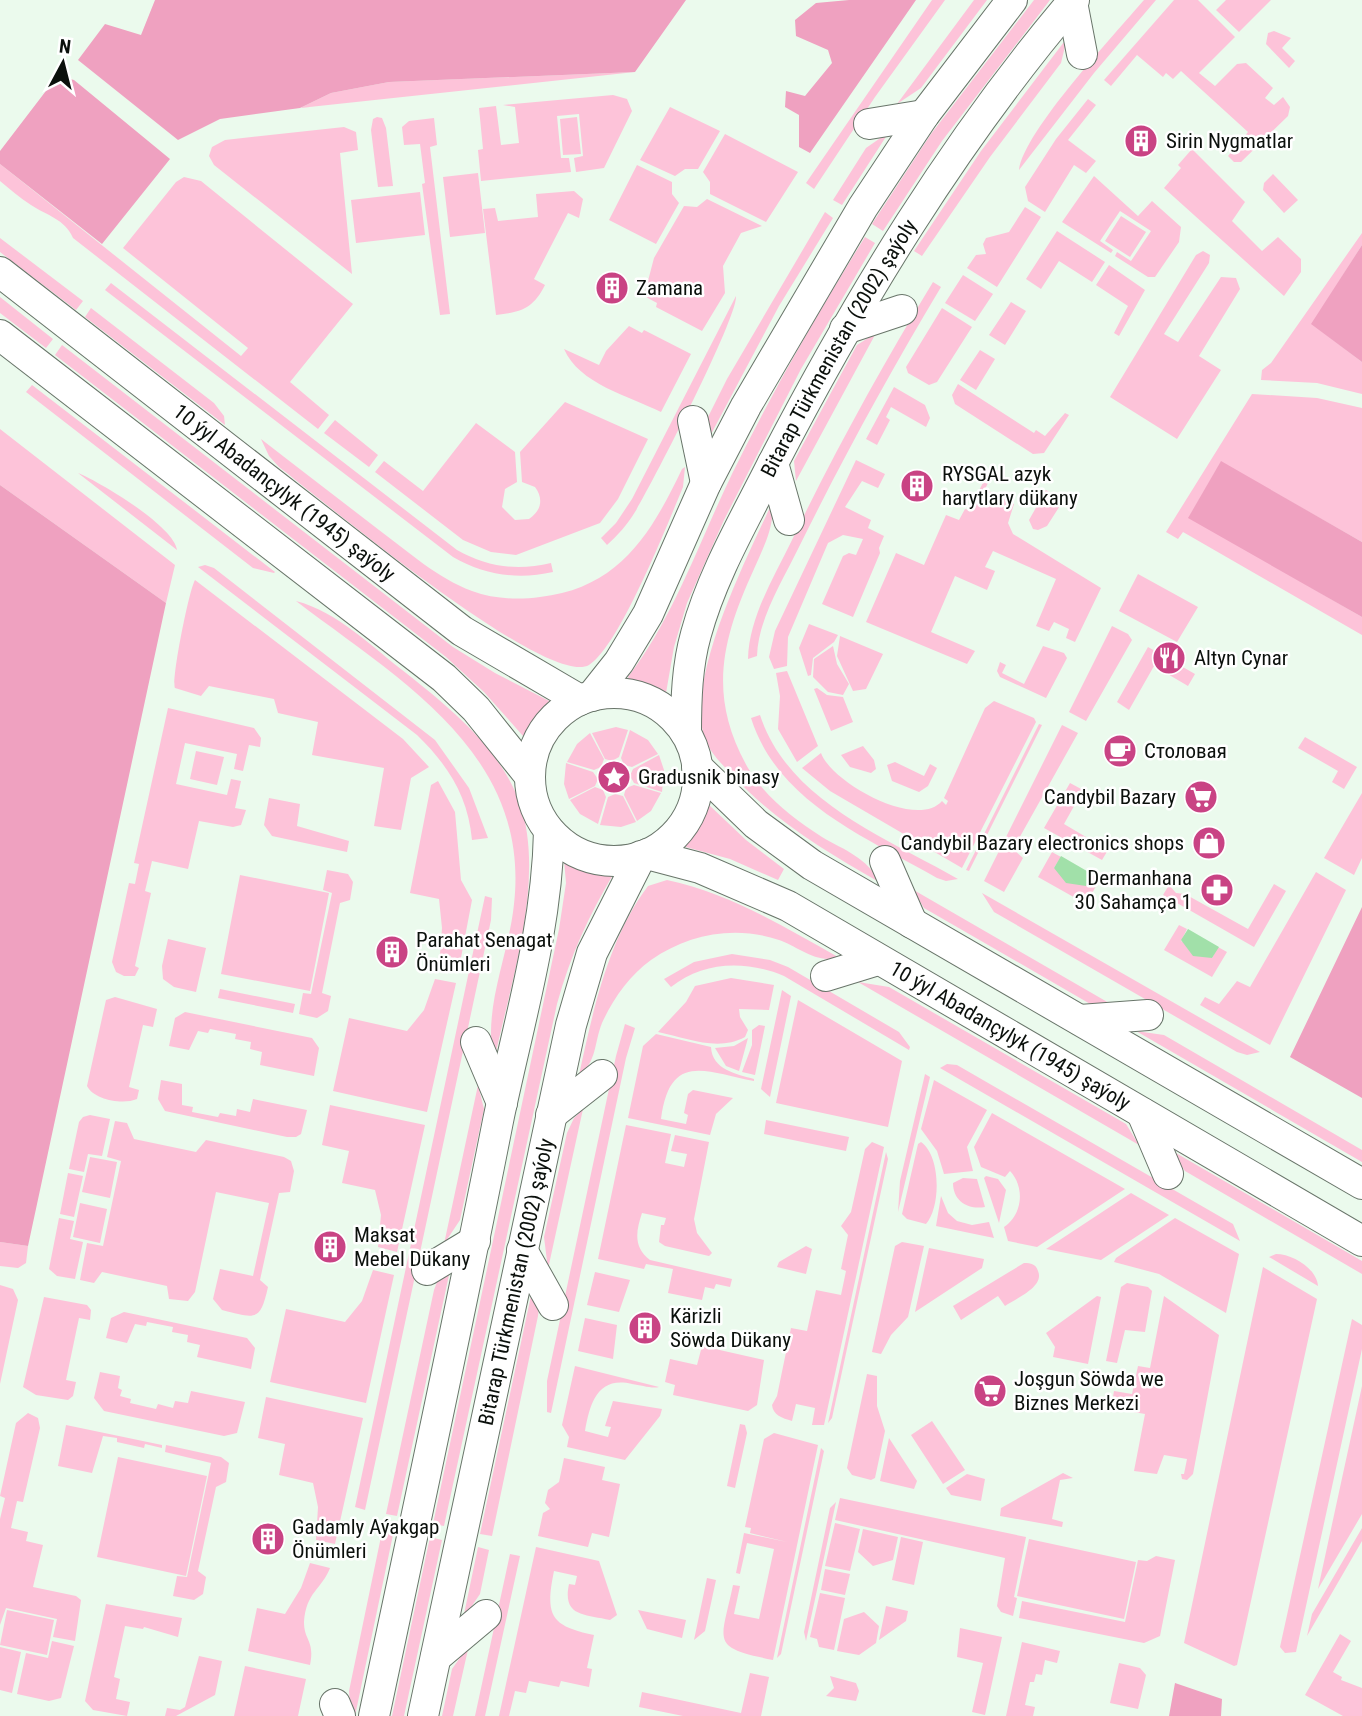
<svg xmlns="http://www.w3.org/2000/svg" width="1362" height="1716" font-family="'Roboto Condensed',sans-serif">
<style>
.green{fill:#fdc3d9}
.forest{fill:#efa1c0}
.water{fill:#a1e0a9}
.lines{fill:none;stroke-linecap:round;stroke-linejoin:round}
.major-casing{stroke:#69756a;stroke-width:32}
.major{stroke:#fff;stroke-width:30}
.labels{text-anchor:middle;stroke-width:5;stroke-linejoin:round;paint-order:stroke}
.poi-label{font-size:21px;fill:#0b100c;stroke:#fff;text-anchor:start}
.street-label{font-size:21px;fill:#0b100c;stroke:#fff}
</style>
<rect width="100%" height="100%" fill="#ebfaed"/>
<path class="green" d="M932,0H945L875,97L814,189L806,183Z
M974,0H987L921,88L897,104Z
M1034,0H1050L942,141L883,231L872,224L931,134Z
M1144,0H1156L1094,73L1019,170C1024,131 1115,34 1144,0Z
M1174,0H1198L1235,37L1199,73L1215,86L1237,64L1246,63L1273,88L1265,98L1274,105L1283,97L1290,107L1288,116L1241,162H1234L1228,156L1248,132L1181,71L1173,79L1166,73L1163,77L1137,55L1111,86L1104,80Z
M1226,0H1271L1239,32L1216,10Z
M1274,31L1291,38L1282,48L1295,61L1289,68L1266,44L1268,33Z
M1067,38L1061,63L990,157L922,256L914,251L981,151Z
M635,72L300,108L331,93L389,82Z
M613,95L627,99L632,111L604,168L576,172L574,158L583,156L579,114L557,116L561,158H569L571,172L481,181L478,150L483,149L479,108L496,106L501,145L519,143L515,107L503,105Z
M1088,99L1096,105L1068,140L1096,161L1086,173L1074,165L1045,212L1028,201L1025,187L1056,139Z
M670,107L720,131L698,169H685L675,176L640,160Z
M377,117L382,118L386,128L393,186L378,187L371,130L373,119Z
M577,117L581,154L563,155L560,119Z
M434,118L437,145L430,147L450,314L440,315L422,184L425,183L420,144L404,145L402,127L409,121Z
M344,127L356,132L358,150L340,153L352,274L214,165L209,156L212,147L225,140Z
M889,132L842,205L833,200L866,148Z
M725,134L798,172L766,222L710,194V182L703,172Z
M1192,149L1245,202L1232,221L1262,251L1278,237L1301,259V272L1284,296L1164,188L1181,168L1178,165Z
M0,164L241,356L248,348L123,248L176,182L184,177L201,181L353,304L290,382L329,415L318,429L73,238C65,219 46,215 31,205C20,198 10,189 0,181Z
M637,165L672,182V194L679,203L656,244L609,220Z
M478,173L485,233L450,237L443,177Z
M1273,174L1298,200L1284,213L1263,190L1264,183Z
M1094,176L1138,216L1152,201L1181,227L1179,242L1155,277H1148L1115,256L1117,252L1131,261L1151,231L1120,211L1100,241L1113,250L1111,253L1062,222Z
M574,191L583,199L579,218L568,213L534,279L545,285C533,309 521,312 496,315L483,209L495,208L498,221L538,217L536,194Z
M420,192L425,235L356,243L351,200Z
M707,199L762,226L741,233L723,266L725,293L702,331L656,307L657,303L644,296L654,258L684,206L697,207Z
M1025,207L1041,217L997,287L967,268L976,255L986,254L983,244L986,238L1009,232Z
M825,212L833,218L779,306L709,438L708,417L727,379Z
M1121,216L1146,232L1130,257L1105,241Z
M1057,231L1105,262L1092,282L1059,261L1041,289L1026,279Z
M1362,233V245L1312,324L1362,362V394L1317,383L1261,380L1262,370L1271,363Z
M865,237L875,243L801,369L724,520L687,603L674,647L666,693L660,694L629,683L628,677C674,617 699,542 732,474C772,392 817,314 865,237Z
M0,238L83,301L76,310L0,252Z
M1203,251L1210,255L1209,263L1164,334L1178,342L1221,277L1236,278L1240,289L1199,356L1221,370L1177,439L1110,397L1196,255Z
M1109,265L1145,290L1119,336L1114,333L1128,306L1096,285Z
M963,275L993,294L975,321L945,303Z
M933,282L941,287C890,372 843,458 799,547C783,580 758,619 757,656L748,659C749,617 774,577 792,540C835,451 882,366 933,282Z
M111,283L457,550C487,567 517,571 551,563L553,572C518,580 484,575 453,557L105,290Z
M736,296C738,317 652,484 635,512C627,525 618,535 607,545L601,538L616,523L632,499Z
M0,297L53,339L46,348L0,313Z
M1011,302L1026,311L1005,345L989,335Z
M91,308L214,403L224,416L225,425L85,317Z
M942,308L972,327L937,382L929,385L908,373L906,367Z
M629,326L642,333L644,330L691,354L661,412C629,396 579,384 564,349L599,365L606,351Z
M876,333L796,481L794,461L827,400L857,345Z
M62,345L453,647L495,673L553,703L523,736L484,692L446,657L55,355Z
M980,350L995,359L976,390L960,380Z
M958,384L1034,433L1036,430L1045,436L1065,413L1069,415L1044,453L1033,454L955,404L952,395Z
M32,385L275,572L274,573L253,568L26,392Z
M894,387L925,405L930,418L926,427L891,407L886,417L890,420L877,445L866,439Z
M1252,394L1317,398L1362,408V542L1221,462L1189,517L1362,617V635L1183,532L1178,539L1166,532Z
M565,402L648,439L618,499L600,523L516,555L491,552L463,540L375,472L384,461L423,491L476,423L515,452L517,482L505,489L502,507L515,520L529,519C541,511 544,499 535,487L522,482L520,452Z
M335,420L378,455L369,467L324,433Z
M0,429L175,565L166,603L0,485Z
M261,439C300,469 340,500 379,530C409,552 437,578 472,591C493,599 518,600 540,597C619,588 651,534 682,469L685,467L683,487C668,523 619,647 589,665C547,689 321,499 279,467L269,456Z
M856,460L885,474L878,488L862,481L845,507L871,520L868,528L884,536L879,548L880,553L853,617L822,604L843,556L849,553L856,555L863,539L843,535L828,543L788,637L787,666L774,669L769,657L775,631Z
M78,473C100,482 174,526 177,550Z
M987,475L991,477L985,489L1014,504L1008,523L1013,534L1101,588L1075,642L1066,638L1069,629L1054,622L1049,631L1036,626L1056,579L993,551L985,567L995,571L987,590L955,576L931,632L975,651L967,664L866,622L896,553L924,565L946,515L959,520L965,509L969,510Z
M1046,490L1063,501L1047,526L1038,530L1033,529L1029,520Z
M772,503C775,527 763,548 754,569C722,639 707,696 748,768C766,798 793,818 822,837C844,850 868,858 879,882C825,851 775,821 732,775C723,765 712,755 706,742C682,683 747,558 772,503Z
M205,565L214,568L435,740L469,788L488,838L472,840C468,797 449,766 417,735L198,567Z
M1138,574L1198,607L1177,642L1119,611Z
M195,580L403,739L429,767L411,778L401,830L374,826L384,768L312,755L318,722L278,713L274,699L209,686L201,696L175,688C171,681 189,590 195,580Z
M296,601C338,612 372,647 406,673C449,707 502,750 520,804C546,879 510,985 494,1061C482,1010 509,955 514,904C531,753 398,679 296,601Z
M809,624L838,635L834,642L813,658L811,675L808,676L799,648Z
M1112,626L1128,634L1132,640L1086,721L1069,712Z
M840,636L883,654L866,689L853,691L837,656Z
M833,646L837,664L849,684L843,695L828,692L813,677L814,659Z
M1043,646L1064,653L1067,658L1046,698L1000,677L997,671L1000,662L1006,665L1002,673L1024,684Z
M1148,647L1195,674L1188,686L1154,666L1129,710L1117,702Z
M787,671L818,746L797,762L778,729L780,696L776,673Z
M817,688L827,695L843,697L853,722L831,731L814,689Z
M994,701L1034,718L1036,722L962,868L830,791L802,768L821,753C832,783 917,830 942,801L946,805L948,801L944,798L985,708Z
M168,708L254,728L261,738L260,747L249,745L243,771L234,769L237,754L185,743L176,784L227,795L231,779L241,781L235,808L246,810L241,825L233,827L199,821L188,869L152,861L145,891L151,893L135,966L139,968L135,976H124L116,972L112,962L129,883L135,884L139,864L134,863Z
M760,715C788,801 885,837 958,879L946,881L937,878C866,837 778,803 751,718Z
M1039,724L1042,725L969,871L966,870Z
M1062,725L1078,733L1013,849L1023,858L1004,892L984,881Z
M616,727L628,730L619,757L612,761L605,759L592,733Z
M630,730L648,740L658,754L632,767L624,765L621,758Z
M590,733L604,759L601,767L594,770L567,762L577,744Z
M1305,737L1357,767L1344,789L1332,782L1338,771L1298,748Z
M863,746L874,760L876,769L871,773L850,767L841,755Z
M196,751L224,757L217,785L190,779Z
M659,755L664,770L662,792L634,783L630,776L633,769Z
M895,762L924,776L930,764L937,768L928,786L919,792L892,781L887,765Z
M566,763L593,772L598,779L595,786L569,799L564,784Z
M438,781L455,812L461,880L472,900L460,963L450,961L451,956L440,954L442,928L439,899L410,893L431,785Z
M1070,783L1083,790L1064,824L1108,850L1102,860L1044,828Z
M634,785L661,793L651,811L637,821L624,795L626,788Z
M595,787L603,790L606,797L598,824L580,814L570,800Z
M1362,793V858L1354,875L1324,858Z
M615,794L623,796L636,822L621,827L600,825L608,797Z
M269,798L300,804L297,826L349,841L347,852L272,836L264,825Z
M707,803L746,840L784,869L778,880L730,859L682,846Z
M1052,852L1061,857L1054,868L1085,885L1092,875L1100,879L1086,904L1038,877Z
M564,860L588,870L614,873C589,915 570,956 557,1004L444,1526L433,1524L559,929L566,883Z
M327,870L348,874L353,882L350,900L340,903L322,993L331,996L328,1011L317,1018L299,1014L303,993L311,994L332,893L323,890Z
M1316,872L1346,890L1270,1045L1200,1005L1205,997L1219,1004L1237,981L1250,987Z
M240,875L329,893L310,991L221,974Z
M667,880C729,893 783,926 838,957C818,965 797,946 779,940C735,925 688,934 651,960C629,976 613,999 602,1023C594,1043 597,1062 579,1075C593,1011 608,939 648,886Z
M1274,884L1286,891L1254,947L1163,895L1169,885L1176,893L1185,894L1248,929Z
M912,889L1116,1007L1092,1005L924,908Z
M982,893L1260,1052L1247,1055L1237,1052L994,912Z
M485,896L492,898L491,920L365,1510L355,1507Z
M1179,925L1187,929L1181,941L1212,958L1218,947L1227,952L1212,977L1164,950Z
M168,939L206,948L196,992L174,987L163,979L162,966Z
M732,954L770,960L788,967L899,1032L910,1047L909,1050L784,976C746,960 703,961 671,987L664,979L694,962Z
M731,978L774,985L769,1010L739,1009L740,1017L748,1030L745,1037C718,1052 687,1038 658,1032L686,1002L695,986Z
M435,979L456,983L427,1112L333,1091L349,1018L407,1031L424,1010Z
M858,982L889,987L1126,1124L1139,1145Z
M220,989L295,1004L293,1013L218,998Z
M782,990L791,996L770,1097L761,1089Z
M115,997L157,1009L153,1027L143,1025L129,1087L139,1090L137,1099C123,1105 94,1100 87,1086L106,1000Z
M798,1000L902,1061L888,1127L776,1103Z
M185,1012L312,1038L319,1048L314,1076L260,1065L262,1052L250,1049L251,1042L235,1039L236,1034L210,1029L208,1033L198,1031L189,1050L169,1046L175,1018Z
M625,1024L635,1028L626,1058L551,1413L547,1412V1381L616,1056Z
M759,1025L765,1026L755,1075L742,1072L752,1045V1030Z
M1136,1031L1164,1035L1362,1150V1162Z
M656,1034L711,1047C712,1070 737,1074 754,1079V1081C704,1071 670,1052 661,1119L686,1124L688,1115L684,1113L688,1094L693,1090L733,1098L716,1114L710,1135L628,1118L643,1046Z
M748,1038L739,1071L726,1066L715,1048L734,1046Z
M947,1064L957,1065L1233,1224L1240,1241L940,1068Z
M925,1074L930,1077L898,1212L900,1181Z
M161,1080L182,1084V1105L193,1107L192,1112L218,1117L220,1113L236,1116L237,1109L250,1112L253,1099L307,1110L301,1134L296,1137H287L165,1111L158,1099Z
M934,1080L987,1110L967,1147L973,1171L944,1174L937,1151L921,1129Z
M478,1085L484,1109L460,1220L444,1244Z
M330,1105L425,1125L397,1252L378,1247L381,1215L375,1190L342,1183L349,1151L322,1145Z
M583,1109L548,1269L544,1237L567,1133L574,1118Z
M992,1113L1125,1189L1037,1247L1008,1241L1004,1227C1023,1214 1025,1187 1010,1171L1005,1177L981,1167L974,1147Z
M90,1115L110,1119L102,1156L88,1154L84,1172L69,1169L79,1122L83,1117Z
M766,1120L849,1137L846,1151L764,1134Z
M115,1121L127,1123L134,1139L196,1152L206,1140L284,1157L291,1161L294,1171L290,1192L279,1193L260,1280L268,1287C260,1323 255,1318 222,1310L213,1299L220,1269L253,1276L269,1203L216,1192L195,1292L188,1301L169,1299L167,1286L102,1272L94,1283L80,1280L87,1243L103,1246L121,1161L107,1157Z
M626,1125L671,1134L665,1163L684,1167L687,1154L671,1151L675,1135L709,1142L694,1219L697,1233L712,1253L709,1256L665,1246L659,1242L661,1225H664L666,1218L642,1213C636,1231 633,1247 650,1260L732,1279L730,1287L716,1284L714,1289L705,1287L702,1300L668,1293L673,1269L646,1264L644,1269L598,1259Z
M872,1142L884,1147L824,1425H812L815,1408L796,1404L792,1421C782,1418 773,1415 772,1405L777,1396L791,1328L807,1331L816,1290L841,1295L846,1271L841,1269L848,1235L841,1226L851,1212L865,1149Z
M921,1142C941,1156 941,1207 926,1224L907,1219L902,1214L918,1144Z
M1169,1149L1362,1261V1274L1185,1171Z
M886,1152L888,1159L832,1418L828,1423Z
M90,1157L117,1162L110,1198L82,1192Z
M68,1173L83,1176L74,1217L60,1214Z
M986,1176L998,1179L1006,1190L999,1223L984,1178Z
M963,1178L977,1179L985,1207C968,1210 953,1201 953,1183Z
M1131,1193L1169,1215L1101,1260L1046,1249Z
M941,1196L948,1213L957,1221L972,1225L989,1222L994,1238L936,1226Z
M80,1203L107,1209L100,1243L73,1237Z
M59,1218L74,1221L70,1239L83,1242L75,1279L57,1276L49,1269Z
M1175,1218L1239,1254L1226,1313L1159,1274L1114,1262L1116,1258Z
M0,1242L28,1246L26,1263L18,1268L0,1266Z
M902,1242L924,1246L908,1317L891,1335L881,1354L872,1352L895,1246Z
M806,1246L812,1249L806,1274L777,1267L779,1262Z
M929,1248L984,1259L982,1268L915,1312Z
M1276,1254C1293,1254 1317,1269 1318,1286L1269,1257Z
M1024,1263C1031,1263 1036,1264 1038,1271C1045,1287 1015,1299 1005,1306L998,1296L961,1320L953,1306Z
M1263,1267L1317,1299L1237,1665L1234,1666L1184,1643Z
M373,1270L394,1275L366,1403L270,1382L286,1309L345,1322L362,1301Z
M595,1272L630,1280L619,1312L587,1305Z
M449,1275L397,1516L386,1514L434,1290L437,1282Z
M1127,1283L1148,1287L1152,1291L1145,1332L1125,1330L1117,1363L1106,1361L1121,1287Z
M0,1285L13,1289L18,1300L0,1384Z
M532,1291L539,1307L538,1316L492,1536L480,1534Z
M1097,1296L1101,1297L1088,1364L1053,1357L1055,1347L1046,1333Z
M1164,1296L1219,1335L1193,1474L1187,1480L1182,1479L1181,1474H1184L1187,1459L1164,1455L1157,1474L1134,1471L1145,1414L1111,1408L1114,1391L1132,1394L1138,1366L1150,1368Z
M44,1297L87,1305L91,1310L90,1320L79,1318L66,1380L76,1382L73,1396L68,1400L36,1395L23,1387Z
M124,1312L247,1338L255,1348L251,1369L197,1357L200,1345L187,1342L188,1335L172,1332L173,1327L147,1322L146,1326L135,1324L127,1343L106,1338L111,1318Z
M585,1318L617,1325L613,1359L578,1351Z
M1352,1319L1362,1325V1349L1296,1652L1285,1653L1280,1647Z
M702,1346L764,1360L757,1405L748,1411L673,1395L675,1385L665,1382L670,1359L697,1365Z
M575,1366L659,1387C652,1389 641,1385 632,1384C597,1376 590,1404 585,1431L608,1437L611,1427L605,1426L613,1401L662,1409L660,1416L625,1460L567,1447L569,1437L562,1425Z
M100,1372L120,1376L118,1388L122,1390L120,1396L131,1399L130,1403L156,1409L158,1404L173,1408L175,1401L188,1403L191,1391L245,1402L237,1433L224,1436L104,1411L94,1398Z
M867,1374L877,1376V1406L885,1431L875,1478L871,1480L852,1475L847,1468Z
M1362,1386V1514L1318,1589Z
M266,1397L363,1418L335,1544L316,1540L318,1507L313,1483L279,1475L285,1444L258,1438Z
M28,1413L38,1418L40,1428L23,1502L17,1501L11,1528L28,1532L26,1541L43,1545L33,1587L76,1596L81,1600L75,1641L53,1637L57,1619L6,1608L0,1625V1519L5,1498L0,1496L16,1423Z
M932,1421L965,1470L943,1484L911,1435Z
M740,1424L745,1425L747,1433L735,1488L727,1486Z
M66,1425L162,1445V1448L145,1444L144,1448L117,1442V1438L103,1436L92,1473L58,1466Z
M774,1433L818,1445L773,1660C709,1647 721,1643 733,1585L740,1586L734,1614L759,1619L774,1549L747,1543L740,1574L736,1573L744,1533L787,1542L750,1533L751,1528L745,1527L764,1439Z
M889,1438L917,1481L914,1489L880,1481Z
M166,1445L221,1457L229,1463L226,1482L216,1487L198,1571L206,1577L203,1594L194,1600L173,1596L177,1576L187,1577L211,1463L165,1452Z
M821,1448L824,1451L781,1654L777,1658Z
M118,1457L207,1476L186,1576L97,1557Z
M564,1458L605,1467L602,1480L620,1484L609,1537L592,1533L588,1547L538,1536L543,1513L550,1509L545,1503L548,1490L559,1482Z
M1063,1473L1073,1478L1060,1480L1052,1519L1063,1522L1062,1527L1000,1516L1001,1508Z
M967,1474L985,1479L981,1501L951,1495L946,1488Z
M840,1498L1026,1537L1014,1597L1017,1598L1013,1616L1001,1612L997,1606L1005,1558L835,1520Z
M836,1502L806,1641L804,1632L830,1508Z
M835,1523L860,1529L850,1571L825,1566Z
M383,1527L394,1530L355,1716H351L349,1691Z
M1362,1528V1541L1307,1636L1312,1614Z
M863,1529L898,1537L893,1560L873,1566L858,1552Z
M430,1537L442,1540L404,1716H392Z
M901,1537L923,1542L914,1585L892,1580Z
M1029,1539L1136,1562L1124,1619L1017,1596Z
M478,1547L489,1550L480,1594L463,1619Z
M536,1547L599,1561L617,1615L610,1620C585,1614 562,1617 569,1584L575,1585L577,1576L554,1571C545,1615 550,1626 594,1635L587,1668L592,1669L589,1687L561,1681L559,1687L529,1681L526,1693L515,1691L509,1716H499Z
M510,1554L520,1556L485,1716H475Z
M1156,1556L1175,1560L1160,1636L1144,1643L1019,1618L1022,1601L1125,1622L1138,1560L1147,1561Z
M310,1563L330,1568C322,1589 306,1592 304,1622C304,1641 315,1640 310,1665L248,1651L257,1608L285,1614L301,1588Z
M825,1569L850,1574L845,1595L821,1590Z
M707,1578L716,1580L705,1631L694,1640Z
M820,1593L845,1598L834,1650L819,1647L817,1639L810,1637Z
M106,1604L182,1618L178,1637L144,1627L143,1629L125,1626L114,1677L120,1679L116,1699L130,1702L127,1716L93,1710L85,1701Z
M886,1606L908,1611L906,1621L879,1640Z
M7,1610L54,1620L47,1655L0,1645Z
M638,1610L686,1620L682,1638L647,1629Z
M864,1612L879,1626L876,1643L859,1655L837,1651L844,1619Z
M960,1628L1002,1637L985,1715L972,1712L983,1663L957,1657Z
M1340,1634L1351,1641L1333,1672L1342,1677L1341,1680L1362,1688V1716H1343L1305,1695Z
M52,1641L74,1646L61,1698L49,1701L17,1694L26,1653L48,1658Z
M1022,1642L1060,1651L1057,1663L1045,1660L1042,1675L1036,1674L1034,1682H1030L1025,1705L1035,1707L1033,1716H1006Z
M469,1645L453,1716H442L452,1669Z
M0,1647L21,1652L12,1693L0,1690Z
M199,1656L222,1661L215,1695L176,1716H165L167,1708L180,1710L185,1707Z
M1119,1663L1140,1668L1146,1675L1138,1709L1110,1703Z
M245,1666L306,1679L298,1716H234Z
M750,1673L769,1677L761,1716H683L639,1707L642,1692L741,1713Z
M830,1676L856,1683L859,1691L856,1701L826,1696L834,1688Z"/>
<path class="forest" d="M155,0H686L635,72L389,82L331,93L300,108L220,119L178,140L78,60L105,24L141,35Z
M849,0H916L810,153L799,147V115L785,107L786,91L805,96L832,63L828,50L796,36L795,20L816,3Z
M63,77L74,80L170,159L102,244L0,164V151L52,83Z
M1362,245V362L1311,324Z
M1221,461L1362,542V617L1188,518Z
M0,485L166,603L28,1246L0,1242Z
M1362,907V1098L1290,1057Z
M1175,1683L1222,1699L1221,1716H1169Z"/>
<path class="water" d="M1061,856L1092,874L1086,886L1066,883L1054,868Z
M1188,929L1219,947L1212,958L1193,956L1181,940Z"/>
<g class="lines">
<defs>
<g id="major">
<path d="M1072,2L1082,54"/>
<path d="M869,124L924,115"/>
<path id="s1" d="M0,272L462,631L580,700"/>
<path d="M845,329L902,310"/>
<path d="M0,335L444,678L476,709L529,775"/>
<path d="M693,421L706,483"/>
<path d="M773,463L789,520"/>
<circle cx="614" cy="777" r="84"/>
<path d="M592,696L619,662L648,614L706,483L746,406L863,207L924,115L1012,0"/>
<path id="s2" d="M686,733C686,699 687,666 696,634C712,575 745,519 772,465C857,301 954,141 1074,0"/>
<path d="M697,767L756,824L812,865L1362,1184"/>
<path id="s3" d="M647,854L700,868L788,906L1362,1241"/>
<path d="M885,861L912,923"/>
<path d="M826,976L878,960"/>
<path d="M1080,1020L1148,1015"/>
<path d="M476,1042L502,1103"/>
<path d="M1142,1113L1168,1174"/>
<path d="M551,1115L602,1075"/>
<path d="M522,1250L553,1305"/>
<path d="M427,1270L475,1241"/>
<path d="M436,1657L486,1615"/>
<path d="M335,1704L340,1716"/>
<path d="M374,1716C416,1518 459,1320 498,1121C518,1024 547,931 549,831"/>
<path id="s4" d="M423,1716L571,1025L592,953L641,856"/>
</g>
</defs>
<use href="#major" class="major-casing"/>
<use href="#major" class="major"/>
</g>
<defs>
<symbol id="building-disc" viewBox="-11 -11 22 22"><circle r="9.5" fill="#c94384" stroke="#fff"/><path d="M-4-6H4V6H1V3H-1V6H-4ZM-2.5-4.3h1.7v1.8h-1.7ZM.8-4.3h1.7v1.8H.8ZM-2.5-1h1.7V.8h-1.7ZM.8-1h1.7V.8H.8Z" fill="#fff"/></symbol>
<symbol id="restaurant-disc" viewBox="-11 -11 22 22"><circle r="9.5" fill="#c94384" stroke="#fff"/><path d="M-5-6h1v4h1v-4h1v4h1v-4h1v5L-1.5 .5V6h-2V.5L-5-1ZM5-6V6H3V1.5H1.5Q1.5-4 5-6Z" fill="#fff"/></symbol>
<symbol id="cafe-disc" viewBox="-11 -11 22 22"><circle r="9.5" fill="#c94384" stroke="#fff"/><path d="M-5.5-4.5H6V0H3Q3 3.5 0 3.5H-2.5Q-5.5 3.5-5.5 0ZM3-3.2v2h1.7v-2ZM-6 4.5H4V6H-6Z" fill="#fff"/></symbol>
<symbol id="sight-disc" viewBox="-11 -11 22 22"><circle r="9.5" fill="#c94384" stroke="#fff"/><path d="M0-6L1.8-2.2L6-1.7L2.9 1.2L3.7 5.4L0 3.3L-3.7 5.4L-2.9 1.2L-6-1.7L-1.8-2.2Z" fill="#fff"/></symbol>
<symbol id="supermarket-disc" viewBox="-11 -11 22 22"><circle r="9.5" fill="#c94384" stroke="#fff"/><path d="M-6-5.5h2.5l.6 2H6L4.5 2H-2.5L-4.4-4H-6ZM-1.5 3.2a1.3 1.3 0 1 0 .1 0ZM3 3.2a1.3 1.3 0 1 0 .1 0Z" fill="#fff"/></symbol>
<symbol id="shop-disc" viewBox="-11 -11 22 22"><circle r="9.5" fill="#c94384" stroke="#fff"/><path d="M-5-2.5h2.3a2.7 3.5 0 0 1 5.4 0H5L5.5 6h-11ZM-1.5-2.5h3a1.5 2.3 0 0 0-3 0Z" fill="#fff"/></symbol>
<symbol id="pharmacy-disc" viewBox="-11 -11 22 22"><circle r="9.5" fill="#c94384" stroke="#fff"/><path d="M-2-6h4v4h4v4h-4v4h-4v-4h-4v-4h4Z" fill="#fff"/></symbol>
</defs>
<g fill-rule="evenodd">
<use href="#building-disc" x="1122" y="122" width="38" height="38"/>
<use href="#building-disc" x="593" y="269" width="38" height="38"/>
<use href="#building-disc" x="898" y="467" width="38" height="38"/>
<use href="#restaurant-disc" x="1150" y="639" width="38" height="38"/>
<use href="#cafe-disc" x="1101" y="732" width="38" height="38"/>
<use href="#sight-disc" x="595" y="758" width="38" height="38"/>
<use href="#supermarket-disc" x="1182" y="778" width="38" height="38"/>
<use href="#shop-disc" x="1190" y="824" width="38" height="38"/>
<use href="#pharmacy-disc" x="1198" y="871" width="38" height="38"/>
<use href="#building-disc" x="373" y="933" width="38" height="38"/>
<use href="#building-disc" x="311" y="1228" width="38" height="38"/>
<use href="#building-disc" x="626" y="1309" width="38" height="38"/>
<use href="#supermarket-disc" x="971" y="1372" width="38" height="38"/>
<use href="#building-disc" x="249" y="1520" width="38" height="38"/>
</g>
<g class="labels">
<g class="poi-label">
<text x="1166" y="148">Sirin Nygmatlar</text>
<text x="636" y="295">Zamana</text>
<text x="942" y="481">RYSGAL azyk<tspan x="942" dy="24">harytlary dükany</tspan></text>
<text x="1194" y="665">Altyn Cynar</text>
<text x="1144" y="758">Столовая</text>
<text x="638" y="784">Gradusnik binasy</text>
<text x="1176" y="804" text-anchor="end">Candybil Bazary</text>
<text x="1184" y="850" text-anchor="end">Candybil Bazary electronics shops</text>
<text x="1192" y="885" text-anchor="end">Dermanhana<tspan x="1192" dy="24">30 Sahamça 1</tspan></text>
<text x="416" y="947">Parahat Senagat<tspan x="416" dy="24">Önümleri</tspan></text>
<text x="354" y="1242">Maksat<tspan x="354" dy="24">Mebel Dükany</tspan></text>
<text x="670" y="1323">Kärizli<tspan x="670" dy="24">Söwda Dükany</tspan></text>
<text x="1014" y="1386">Joşgun Söwda we<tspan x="1014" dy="24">Biznes Merkezi</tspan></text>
<text x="292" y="1534">Gadamly Aýakgap<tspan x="292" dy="24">Önümleri</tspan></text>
</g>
<g class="street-label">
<text dy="7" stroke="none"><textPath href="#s2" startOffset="420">Bitarap Türkmenistan (2002) şaýoly</textPath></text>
<text dy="7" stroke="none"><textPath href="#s1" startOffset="360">10 ýyl Abadançylyk (1945) şaýoly</textPath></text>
<text dy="7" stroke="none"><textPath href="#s3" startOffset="408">10 ýyl Abadançylyk (1945) şaýoly</textPath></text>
<text dy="7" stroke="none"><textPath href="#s4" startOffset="444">Bitarap Türkmenistan (2002) şaýoly</textPath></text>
</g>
</g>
<g transform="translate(63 63) rotate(7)" stroke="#ffffff" stroke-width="5" paint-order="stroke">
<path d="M0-5L12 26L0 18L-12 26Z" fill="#0b100c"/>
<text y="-10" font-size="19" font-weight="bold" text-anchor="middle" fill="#0b100c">N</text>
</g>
</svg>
